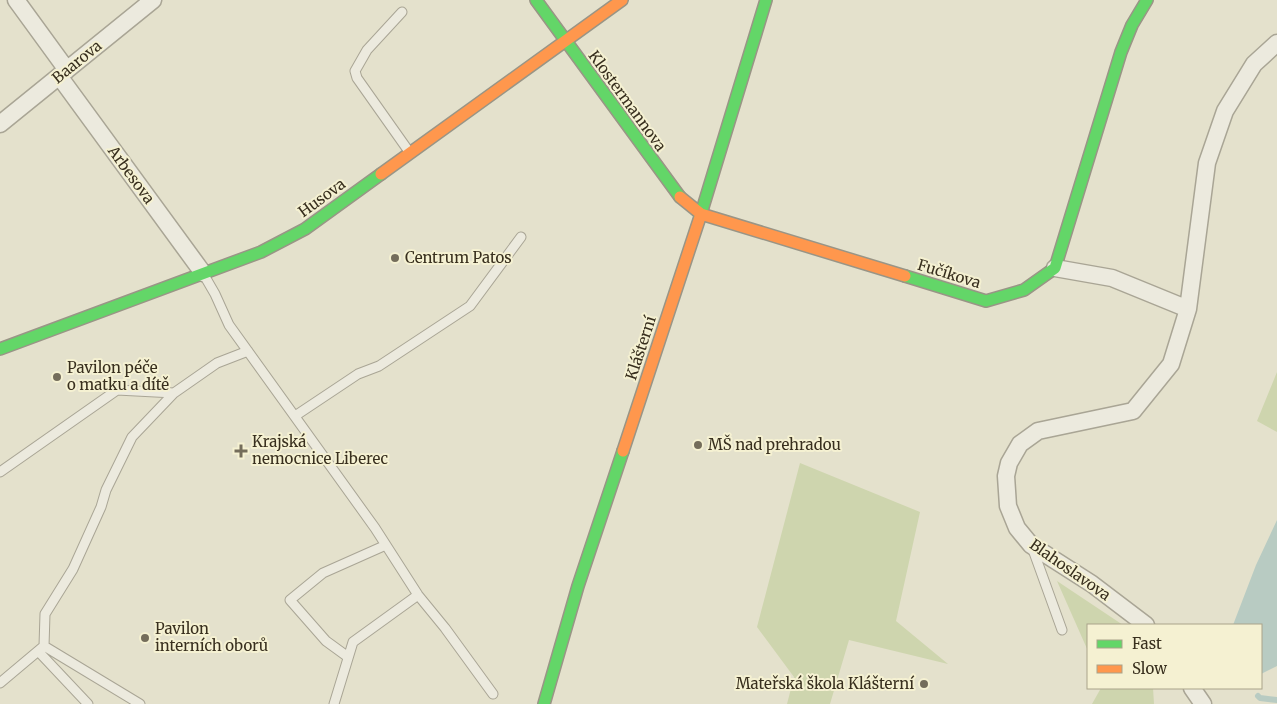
<svg xmlns="http://www.w3.org/2000/svg" width="1277" height="704" font-family="Merriweather,serif">
<style>
.green{fill:#ced5ae}
.water{fill:#b8cbc2}
.lines{fill:none;stroke-linecap:round;stroke-linejoin:round}
.stream{stroke:#b8cbc2;stroke-width:6}
.lane-casing{stroke:#a9a595;stroke-width:11}
.street-casing{stroke:#a9a595;stroke-width:19}
.fast-casing{stroke:#999586;stroke-width:14}
.slow-casing{stroke:#999586;stroke-width:14}
.lane{stroke:#eceade;stroke-width:9}
.street{stroke:#eceade;stroke-width:16}
.fast{stroke:#63d668;stroke-width:11}
.slow{stroke:#ff974d;stroke-width:11}
.poi-dot{fill:#746d5b;stroke:#f5f1d2;stroke-width:2}
.labels{text-anchor:middle;stroke-width:4;stroke-linejoin:round;paint-order:stroke}
.street-label{font-size:15px;fill:#382f1e;stroke:#f5f1d2}
.poi-label{font-size:15px;fill:#382f1e;stroke:#f5f1d2;text-anchor:start}
</style>
<rect width="100%" height="100%" fill="#e4e1cc"/>
<path class="green" d="M1277,372V432L1257,421Z
M800,463L920,512L896,621L948,664L849,640L830,704H787L794,677L757,627Z
M1057,581L1123,625H1088V651Z
M1101,688H1153L1154,704H1092Z"/>
<path class="water" d="M1277,520V666L1261,674V625H1233L1256,565Z"/>
<g class="lines">
<path class="stream" d="M1258,696L1260,698L1277,700"/>
<defs>
<path id="lane" d="M402,12L367,50L355,71L357,78L410,153
M204,275L215,294L229,325L375,528L418,595L445,628L493,694
M295,416L358,374L379,366L470,306L521,237
M0,472L117,390L174,393
M1032,547L1062,630
M44,646L140,704
M38,651L88,704
M348,657L326,641L290,600L323,573L386,545
M0,683L44,646L45,614L73,569L101,507L106,490L132,437L174,393L217,363L248,351
M334,704L353,642L418,595"/>
<path id="street" d="M16,0L67,70
M59,76L203,273
M0,124L153,0
M1055,268L1112,278L1188,309
M1146,625L1092,584L1031,545L1017,528L1008,506L1006,476L1009,463L1020,444L1038,431L1133,411L1171,364L1188,309L1207,163L1225,111L1254,64L1277,43
M1192,688L1203,704"/>
<path id="fast" d="M536,0L680,197
M700,217L766,0
M905,276L986,301L1024,290L1055,268L1121,52L1132,25L1147,0
M0,349L261,252L305,229L381,174
M544,704L578,586L623,451"/>
<path id="slow" d="M381,174L622,0
M680,197L701,214L905,276
M623,451L700,217"/>
</defs>
<use href="#lane" class="lane-casing"/>
<use href="#street" class="street-casing"/>
<use href="#fast" class="fast-casing"/>
<use href="#slow" class="slow-casing"/>
<use href="#lane" class="lane"/>
<use href="#street" class="street"/>
<use href="#fast" class="fast"/>
<use href="#slow" class="slow"/>
</g>
<g class="poi-dot">
<circle cx="395" cy="258" r="5"/>
<circle cx="57" cy="377" r="5"/>
<circle cx="698" cy="445" r="5"/>
<path d="M238.5 443.5h5v5h5v5h-5v5h-5v-5h-5v-5h5z"/>
<circle cx="145" cy="638" r="5"/>
<circle cx="924" cy="684" r="5"/>
</g>
<g class="labels">
<g class="street-label">
<text transform="translate(77 62) rotate(-39)" y="5">Baarova</text>
<text transform="translate(627 101) rotate(54)" y="5">Klostermannova</text>
<text transform="translate(131 175) rotate(54)" y="5">Arbesova</text>
<text transform="translate(322 198) rotate(-36)" y="5">Husova</text>
<text transform="translate(949 274) rotate(17)" y="5">Fučíkova</text>
<text transform="translate(641 348) rotate(-72)" y="5">Klášterní</text>
<text transform="translate(1070 570) rotate(35)" y="5">Blahoslavova</text>
</g>
<g class="poi-label">
<text x="405" y="263">Centrum Patos</text>
<text x="67" y="373">Pavilon péče<tspan x="67" dy="17">o matku a dítě</tspan></text>
<text x="252" y="447">Krajská<tspan x="252" dy="17">nemocnice Liberec</tspan></text>
<text x="708" y="450">MŠ nad prehradou</text>
<text x="155" y="634">Pavilon<tspan x="155" dy="17">interních oborů</tspan></text>
<text x="914" y="689" text-anchor="end">Mateřská škola Klášterní</text>
</g>
</g>
<rect x="1087" y="624" width="175" height="65" fill="#f5f1d2" stroke="#a9a38a"/>
<rect x="1097" y="640" width="25" height="8" fill="#63d668" stroke="#a9a38a"/>
<text x="1132" y="649" font-size="15" fill="#382f1e">Fast</text>
<rect x="1097" y="665" width="25" height="8" fill="#ff974d" stroke="#a9a38a"/>
<text x="1132" y="674" font-size="15" fill="#382f1e">Slow</text>
</svg>
